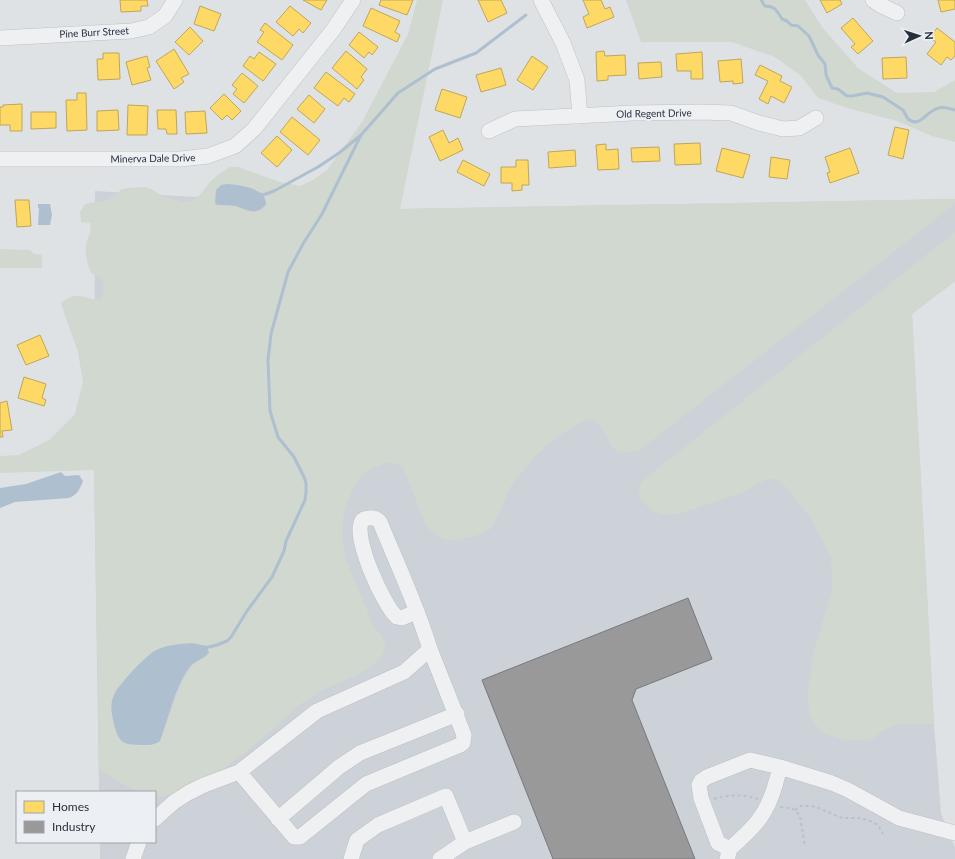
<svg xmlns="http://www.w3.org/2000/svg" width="955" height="859" font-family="Lato,sans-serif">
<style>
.built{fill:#cdd1d8}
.green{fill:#d0d8d0;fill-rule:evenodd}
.water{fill:#aebfcf}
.homes{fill:#ffd966;stroke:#bea65a}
.industry{fill:#999;stroke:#77797d}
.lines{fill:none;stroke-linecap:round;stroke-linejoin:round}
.stream{stroke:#aebfcf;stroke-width:3}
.minor-casing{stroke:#bec0c3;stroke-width:16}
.path{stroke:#bec0c5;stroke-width:2;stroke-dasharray:3 3;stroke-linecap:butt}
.minor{stroke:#eff0f1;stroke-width:15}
.labels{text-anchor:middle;stroke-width:4;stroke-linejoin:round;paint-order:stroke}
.street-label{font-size:10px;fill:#272f3d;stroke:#ecf0f4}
</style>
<rect width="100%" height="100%" fill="#dfe2e5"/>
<path class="built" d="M95,191L400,209L955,199V281L912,314L934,724L941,813L955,848V859H100V842H155V792H99L94,470Z"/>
<path class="green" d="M417,0H443L400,209L955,199V204L640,450L633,452H619L613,448L600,425L593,420L585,421L573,427L557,437L537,455L512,484L493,526L488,531L475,536L458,540H445L434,534L426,526L403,468C390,459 386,463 372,469C361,474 355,485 350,496C333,533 347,566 363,600C367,607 368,615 372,623C377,632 389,640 384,652C379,664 352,678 340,683C334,686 327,687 321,691C313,696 305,701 298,706C290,713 282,721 273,729C239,758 201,791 155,798V792H137L99,770L94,470L0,473V456L19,455L49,440L75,414L83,382L78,352L61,304C72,291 85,297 99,301C104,296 106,283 100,277C98,275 94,274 91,273C88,265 84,254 86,245C88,234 92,235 90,223L81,222L80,212L85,204L94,202H103L111,198L122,189L128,188L145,187L151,189L164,197L184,202L191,201L199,196L210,182L219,174L230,167H238L280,182L300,186L313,180L327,170L362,122L408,34ZM246,187L256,191L248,211L235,206L217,205ZM183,644L206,656L195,662L183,679L160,741L130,745L118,737L112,716L115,691L141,663L154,651Z
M626,0H805L822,27L858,68L897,93L934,92L955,80V142L932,136L897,121L847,108L818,98L801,76L775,57L732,42H641Z
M955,232V281L912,314L934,724H899L883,731L869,741L845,740L822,733L810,717L807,695L813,655L832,590L831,557L809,516L784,485L776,479L765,480L739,494L678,514L664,515L651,511L640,498L639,492V486L642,481Z
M0,249L30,250L34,254L42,255V268H0Z"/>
<path class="water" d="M227,184C240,185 267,188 266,205C255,216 248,210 236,206C230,205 223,205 217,205L215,203L216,190L221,185Z
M38,204H50L52,215L50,225H38L39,208H38Z
M61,472L65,476L79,475L83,481C80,489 77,495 69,498L15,502L0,508V488L26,484Z
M192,643L207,646L209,653C203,660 195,660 189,668C174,689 169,717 160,741C152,746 148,745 140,745C124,744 120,744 115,728C113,719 110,710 112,701C114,688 142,660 153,652C163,645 180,644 192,643Z"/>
<path class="homes" d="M120,0H147L148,6H141V11L121,12Z
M303,0H327L321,10Z
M381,0H413L407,15L379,5Z
M478,0H501L507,13L488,22Z
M583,0H601L605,9L610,7L614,17L587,28L583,17L589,14Z
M820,0H840L842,4L827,13Z
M938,0H955V9L941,12Z
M200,6L221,14L214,31L194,24Z
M290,6L311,23L303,33L299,29L293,36L276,22Z
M371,8L400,21L395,32L400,35L397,42L363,26Z
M853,18L873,41L858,54L851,47L855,44L841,28Z
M265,23L293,45L282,60L257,42L264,32L260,30Z
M190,27L203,41L189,55L175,42Z
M937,28L955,42V56L951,60L947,57L941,65L927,54L936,42L930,38Z
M359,32L378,47L372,55L369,52L364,58L349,45Z
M174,49L189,74L181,78L184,82L174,89L156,61Z
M346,51L367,69L361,77L364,80L357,89L332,68Z
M604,51L605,56L625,55L626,75L608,76V80L597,81L596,52Z
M259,52L276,64L263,81L243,66L250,56L254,59Z
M702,52L703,79H691V71H677L676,54Z
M103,53H119L120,79L98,80L97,59H103Z
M147,56L150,67L147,68L151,80L132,85L126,62Z
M532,56L548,67L533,90L517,80Z
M906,57L907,78L883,79L882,58Z
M741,59L743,83L733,84V81L720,82L718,61Z
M661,62L662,77L639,79L638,63Z
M760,65L782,76L780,81L792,87L784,103L771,96L768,104L759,99L768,81L755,75Z
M501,68L506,85L481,92L476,75Z
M326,72L355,94L349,102L344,98L338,106L314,88Z
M242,73L258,86L244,103L233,94L237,89L232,85Z
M442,89L467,97L460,118L435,110Z
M77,93H86L87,130L67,131L66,100H77Z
M224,94L241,111L232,120L227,115L222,120L210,108Z
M309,95L325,109L314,123L297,109Z
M22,104V131H10V125H0V107H3V105Z
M128,105L148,106L147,135H127Z
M118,110L119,130L97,131V111Z
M157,110H176L177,134H167L166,129H158Z
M205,111L207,133L186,134L185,112Z
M31,112H56V128L31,129Z
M292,117L320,140L308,155L280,132Z
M895,127L909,130L903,159L888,155Z
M443,130L449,143L458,138L463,150L440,161L429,137Z
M277,136L292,150L277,167L261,153Z
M700,143L701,164L675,165L674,144Z
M606,144V150L618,149L619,169L598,170L596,145Z
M659,147L660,161L632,162L631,148Z
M722,148L750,155L743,178L716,171Z
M850,148L859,173L830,183L827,173L830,172L825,157Z
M575,150L576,166L549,168L548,152Z
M771,157L790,160L787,179L769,177Z
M463,160L490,174L484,186L457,172Z
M516,160H528L529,185H522V190L512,191V183H501V167H516Z
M15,200H29L31,226L17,227Z
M40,335L49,356L26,365L17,345Z
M24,377L46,384L42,398L46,400L44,406L18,398Z
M7,401L12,430L2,431L3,437H0V403Z"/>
<path class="industry" d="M688,598L712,659L636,689L632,700L695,859H553L482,680Z"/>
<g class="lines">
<path class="stream" d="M761,0L765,6C775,6 777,11 782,19L787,21L791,25L798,26L809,36L818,55L825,64L826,75L832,88L838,89L847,96H852L867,93L883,97L903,110L908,119C921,129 926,110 939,108C944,106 950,109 955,110
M259,194L263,195L274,191L318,167L339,153L361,135L398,93L435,69L476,53L526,15
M204,648L217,645L227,641L231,637L247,611L272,577L284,551L286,541L305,500L306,493V483L304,477L294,457L278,437L270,411L268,360L271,334L288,272L303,244L322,214L361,135"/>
<defs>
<path id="minor" d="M541,0L563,43L577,80L580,116
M873,0L880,5L897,13
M0,38L131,31L149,27L165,16L175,0
M489,131L515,119L633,113L702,112L731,113L759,123L783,129L799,128L816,118
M0,159H181L208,156L235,146L254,129L333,30L353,0
M417,611L402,618L397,617C384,607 352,536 362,521C363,519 366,518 370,518C374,517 377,519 380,522C397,564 417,606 430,649
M155,819L174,802L188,793L204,785L239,772L317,711L404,672L430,649L464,735L463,743L460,745L366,784L300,837H294L239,772
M278,819L339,767L360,753L457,714
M730,849C739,840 749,832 757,822C770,806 775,787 780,767
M133,859L139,842
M351,859L357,840L378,825L446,796L465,842
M440,859L465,842L514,822
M727,859L730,849L718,843L701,798L699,785L701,781L707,777L750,760L780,767L832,783L848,790L899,818L955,833"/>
</defs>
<use href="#minor" class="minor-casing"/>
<path class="path" d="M714,799C729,794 743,794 758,799
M780,807C790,808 796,808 800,817L805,846
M795,810L800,806H810L816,807L842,818H861L870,821L878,825L883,834"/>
<use href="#minor" class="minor"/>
</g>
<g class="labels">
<g class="street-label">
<text transform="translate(94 32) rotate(-3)" y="4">Pine Burr Street</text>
<text transform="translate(654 113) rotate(-1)" y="4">Old Regent Drive</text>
<text transform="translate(153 158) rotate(-1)" y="4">Minerva Dale Drive</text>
</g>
</g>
<rect x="16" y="791" width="140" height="52" fill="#ecf0f4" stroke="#9da3ab"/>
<rect x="24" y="801" width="20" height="12" fill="#ffd966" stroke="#9da3ab"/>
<text x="52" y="811" font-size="12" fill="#272f3d">Homes</text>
<rect x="24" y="821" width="20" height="12" fill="#999999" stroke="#9da3ab"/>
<text x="52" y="831" font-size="12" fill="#272f3d">Industry</text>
<g transform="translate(919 36) rotate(87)" stroke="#ecf0f4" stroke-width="3" paint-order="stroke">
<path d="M0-3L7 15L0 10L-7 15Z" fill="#272f3d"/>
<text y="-6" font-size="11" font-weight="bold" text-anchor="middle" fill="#272f3d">N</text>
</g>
</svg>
